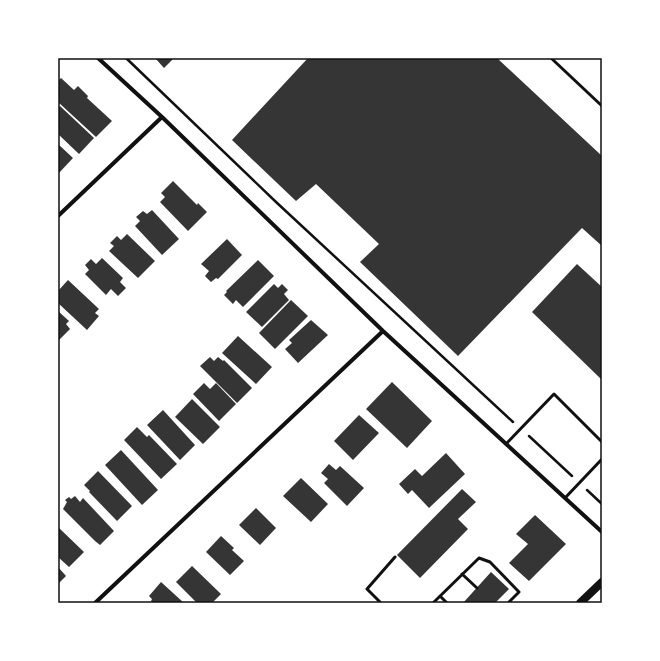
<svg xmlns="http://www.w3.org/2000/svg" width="660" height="661" font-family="'PT Sans',sans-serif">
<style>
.building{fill:#353535}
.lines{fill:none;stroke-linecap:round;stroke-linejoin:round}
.path{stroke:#111;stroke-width:2.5}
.service{stroke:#111;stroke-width:3}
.minor{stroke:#111;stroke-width:4}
.secondary{stroke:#111;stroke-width:8}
.neatline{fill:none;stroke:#111;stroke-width:1.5}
</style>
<rect width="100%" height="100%" fill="#fff"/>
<path class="building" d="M155,58H174L164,68Z
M308,58H497L602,156V246L582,228L458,356L360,262L379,244L316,184L296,201L232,140Z
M61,78L74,90L78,86L88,96L87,98L112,121L96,137L58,102V81Z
M60,106L94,138L79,154L58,134V108Z
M58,144L73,158L58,174Z
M173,181L197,205L198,203L207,212L188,231L160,202L165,197L161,193Z
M152,210L179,239L162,255L135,226L140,221L136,217L143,211L147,214Z
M127,234L155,261L138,278L109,251L114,246L110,243L117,236L121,240Z
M227,239L242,255L218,279L216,278L211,282L205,276L209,271L201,264Z
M102,258L123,278L120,282L126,288L118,296L111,289L106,295L85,274L89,270L85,265L91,259L96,264Z
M258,260L274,276L243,307L236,300L233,304L224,295L227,292L226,291Z
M577,264L602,287V380L532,312Z
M68,280L99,309L95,313L99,316L87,330L58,303V291Z
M274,284L278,288L282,284L288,290L284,294L289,300L262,327L246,312Z
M291,300L308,316L275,349L259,333Z
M58,311L69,321L66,324L70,329L58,341Z
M311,320L328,335L298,363L285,349L292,343L289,340Z
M238,336L272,367L256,384L222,353Z
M210,357L214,361L218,357L223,361L224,360L252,388L237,403L200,366Z
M392,382L432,421L407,448L366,409Z
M204,383L210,389L216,383L236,404L219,421L193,394Z
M192,399L220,427L203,444L175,417Z
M163,410L195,445L180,460L147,425Z
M359,415L379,433L353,460L334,441Z
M137,427L147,437L149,435L177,464L161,479L124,440Z
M121,450L158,490L142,505L105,465Z
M446,453L465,474L429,508L412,490L408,494L399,484L415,469L422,476Z
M329,464L336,470L340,466L364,488L347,506L324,483L328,479L321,473Z
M98,471L132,506L117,521L89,492L90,491L84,485Z
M301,478L328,504L311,522L283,496Z
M462,489L476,502L458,519L468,529L420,578L397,555Z
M75,496L80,502L83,498L114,531L100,545L95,541L63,509L67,502L65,500L69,497L71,499Z
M256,508L276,528L260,545L239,525Z
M535,515L566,544L529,581L509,563L528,544L516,534Z
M58,527L84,552L69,567L58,557Z
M221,536L234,548L232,550L244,561L230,575L206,552Z
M192,566L221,594L212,603H197L176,582Z
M58,567L66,576L58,584Z
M491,572L509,589L495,603H463Z
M161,582L184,603H153L151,601L152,599L149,596Z"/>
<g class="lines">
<path class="path" d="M126,58L276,202L513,422
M529,436L572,476
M587,490L602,504"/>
<path class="service" d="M551,58L602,106
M506,444L554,394L602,442
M565,498L602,459
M462,574L477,588
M440,596L447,603
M381,603L367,589L395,557
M433,603L479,558L490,562L519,592L508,603"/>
<path class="minor" d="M98,58L162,117L383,331L602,532
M58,216L162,117
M95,603L383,331"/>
<path class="secondary" d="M580,603L602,582"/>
</g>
<rect width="660" height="661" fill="none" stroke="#ffffff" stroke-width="118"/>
<rect x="59" y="59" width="542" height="543" class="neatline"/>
</svg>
